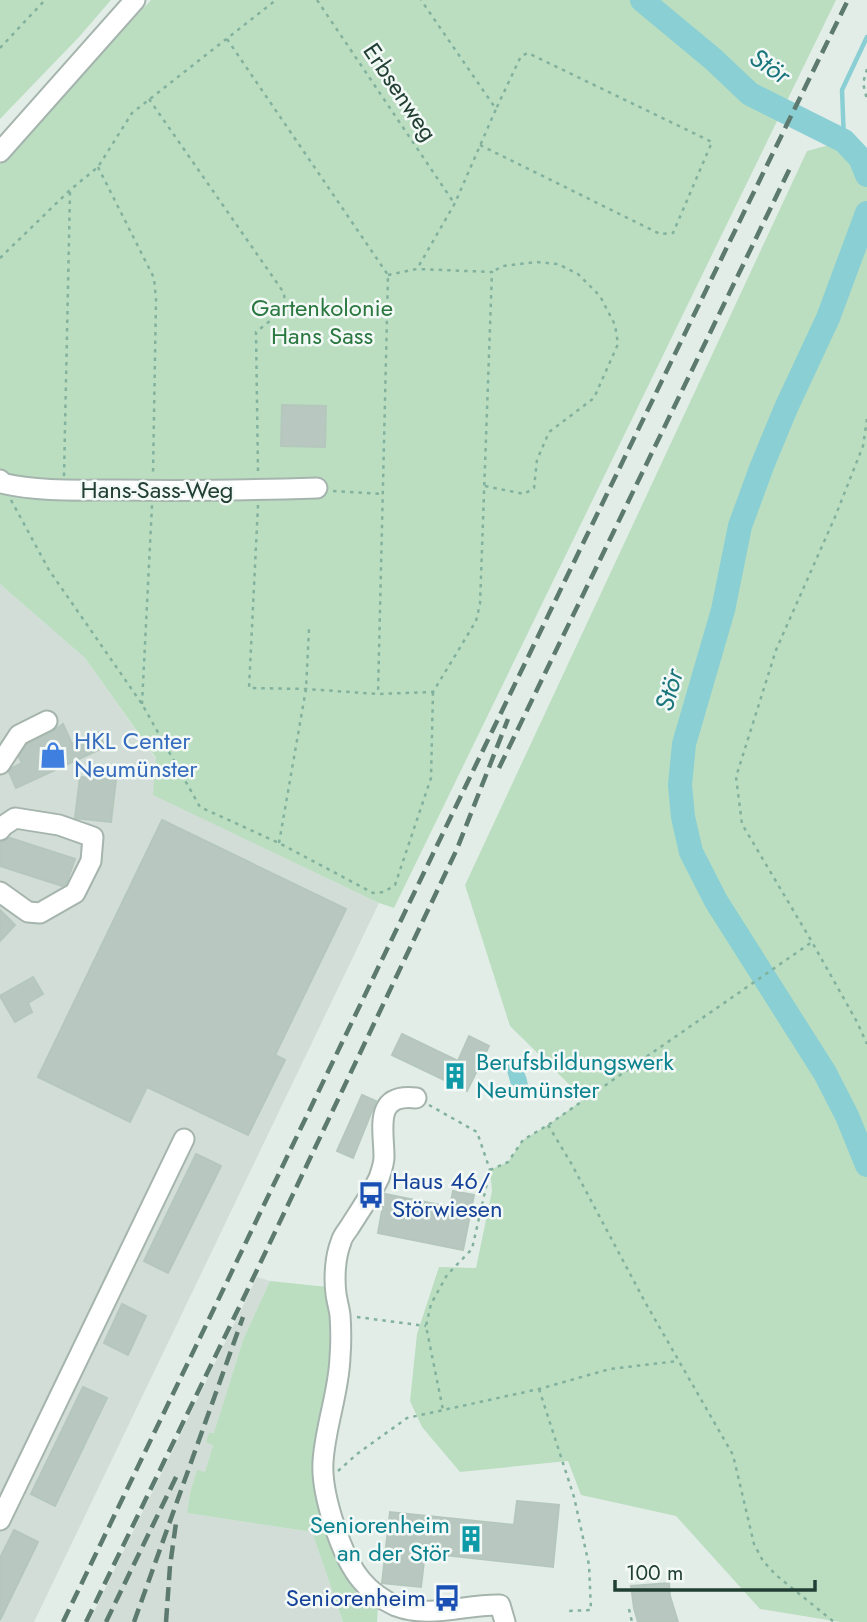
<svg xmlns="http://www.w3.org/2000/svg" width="867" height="1622" font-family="Jost,sans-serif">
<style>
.built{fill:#d1ddd6}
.green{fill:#bbdec1}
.water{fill:#8acfd3}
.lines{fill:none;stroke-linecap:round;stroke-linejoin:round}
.stream{stroke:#8acfd3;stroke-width:4.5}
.river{stroke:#8acfd3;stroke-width:24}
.building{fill:#b8c8c0;stroke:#b5c7bd;stroke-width:2}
.minor-casing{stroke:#a5b5ae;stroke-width:23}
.path{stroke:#82b19e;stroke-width:2.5;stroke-dasharray:3.5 5;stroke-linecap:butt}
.minor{stroke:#fff;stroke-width:19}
.rail{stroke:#5c7a6f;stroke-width:4.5;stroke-dasharray:14 7;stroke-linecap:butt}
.labels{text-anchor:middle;stroke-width:5;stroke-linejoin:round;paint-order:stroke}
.street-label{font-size:24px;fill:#223f34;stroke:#f3f9f6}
.park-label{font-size:24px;fill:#2b7740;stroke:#f3f9f6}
.shop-label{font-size:24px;fill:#366cbe;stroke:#f3f9f6;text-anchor:start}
.culture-label{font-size:24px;fill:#0d838f;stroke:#f3f9f6;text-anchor:start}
.transit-label{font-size:24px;fill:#164399;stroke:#f3f9f6;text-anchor:start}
.water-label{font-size:26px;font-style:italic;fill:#1a767c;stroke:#f3f9f6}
</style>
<rect width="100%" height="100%" fill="#e3ede7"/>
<path class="built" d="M0,584L85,658L156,759L154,795L379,903L34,1622H0Z
M257,1277L270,1281L243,1340L214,1434L209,1433L213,1445L205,1472L197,1471L190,1493L187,1513L312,1532L343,1622H89Z"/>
<path class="green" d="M0,0H111L79,37L0,119Z
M151,0H836L394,908L379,903L153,795L156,758L85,658L0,584V164Z
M844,141L860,158L867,175V1622H840L760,1609L676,1516L581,1495L568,1461L460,1472L422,1427L410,1401L417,1334L439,1267L476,1268L492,1191L490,1170L508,1162L523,1140L548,1125L584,1099L510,1026L465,885L807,151Z
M270,1281L328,1287L330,1356L315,1486L324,1525L353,1586L378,1608L377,1622H343L312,1532L187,1513L190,1493L197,1470L205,1472L213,1445L206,1442L209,1433H214L243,1340Z"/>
<path class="water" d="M513,1061L518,1062C526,1072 533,1090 523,1100L518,1099L514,1095L507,1071L508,1065Z"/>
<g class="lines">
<path class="stream" d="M844,141L842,90L867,37"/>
<path class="river" d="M642,0L713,59L750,94L844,141L860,158L867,175
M867,213L828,318L786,408L762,466L740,526L723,610L684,744L680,785L683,817L691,852L716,901L825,1073L847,1116L867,1165"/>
</g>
<path class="building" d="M282,405L326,406L325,447L281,446Z
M63,724L72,744L98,732L105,747L16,788L9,772L12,768L22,763L19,757L27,744L52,732Z
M80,777L116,780L111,822L75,818Z
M162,820L346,909L275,1055L285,1060L248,1135L147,1087L130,1122L38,1077Z
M10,838L75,859L66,884L62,886L0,866V842L5,841Z
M0,910L15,925L0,941Z
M33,977L43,994L28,1003L32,1012L15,1022L0,996Z
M402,1034L458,1061L469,1036L489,1046L467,1091L392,1055Z
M362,1095L376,1101L353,1158L337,1151Z
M196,1154L221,1166L168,1273L144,1261Z
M453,1191L474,1195L463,1250L378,1233L385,1194L450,1207Z
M122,1304L146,1316L128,1355L104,1343Z
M83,1387L107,1398L55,1506L31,1494Z
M517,1501L559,1505L553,1567L425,1553L421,1587L382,1583L390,1512L514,1525Z
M14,1530L38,1542L0,1620V1558Z
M669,1583L670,1596L678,1622H638L634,1608L631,1586Z"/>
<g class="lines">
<defs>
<path id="minor" d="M0,152L135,0
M0,480L1,483C39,492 79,490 118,490C185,491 251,490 317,488
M0,764L19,735L47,721
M0,830L3,826L15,818L59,825L93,837L91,861L75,893L40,913L28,912L0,892
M416,1098C373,1093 384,1129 384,1157C384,1164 381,1172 379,1178C371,1195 359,1212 349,1228C346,1232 342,1237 341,1242C335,1257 334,1278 336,1294C337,1301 339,1308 340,1315C341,1329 341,1344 340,1357C339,1392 325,1427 323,1462C321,1493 341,1557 362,1581C371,1592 383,1600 396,1606C429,1619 466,1604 500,1605L505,1622
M0,1520L184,1139"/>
</defs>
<use href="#minor" class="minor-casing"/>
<path class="path" d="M317,0L454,203
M227,39L388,275L378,694
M0,48L45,0
M867,69L863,83L867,100
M149,99L284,293L285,309L256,332L258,473
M480,145L660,234L673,233L712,142L528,53L521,56L496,109
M98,167L154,278L156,299L153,474
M0,258L70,190L98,167L132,113L276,0
M388,275L417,269L455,203L496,109L421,0
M867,419L863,446L835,517L776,650L736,777L742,824L812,942L857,1022L867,1044
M64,476L70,192
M485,486L524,494L534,488L537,460L549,432L594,398L618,344L615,325L600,296L578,274L558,264L536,262L503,266L492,272
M333,491L382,494
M11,500L49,570L142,704L200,807L279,843L373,893L384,892L395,885L431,778L433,692
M258,505L249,688L306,689L378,694L433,692L476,621L480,604L492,272L417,269
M142,704L152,505
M279,843L306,689L309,629
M429,1105L477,1132L490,1170L472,1249L447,1275L431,1304L426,1326L443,1410
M548,1125L571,1163L645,1302L733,1455L754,1544L763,1561L776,1575L834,1622
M490,1170L508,1162L523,1140L548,1125L812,942
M357,1317L426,1326
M539,1389L574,1497L589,1565L591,1610L567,1611
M338,1471L357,1454L407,1418L539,1389L610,1369L678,1361
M629,1609L632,1622"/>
<use href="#minor" class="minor"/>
<path class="rail" d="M499,768L791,166
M63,1622C324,1081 583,539 848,0
M86,1622L247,1291L457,849L508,719
M106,1622L179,1471
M134,1622L243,1317
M166,1622L170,1566L176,1523"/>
</g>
<defs>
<symbol id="shop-bare" viewBox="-9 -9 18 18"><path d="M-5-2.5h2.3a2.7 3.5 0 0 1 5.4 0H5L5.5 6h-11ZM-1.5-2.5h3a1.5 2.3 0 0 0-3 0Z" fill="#3f7fe0" stroke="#f3f9f6" stroke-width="2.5" paint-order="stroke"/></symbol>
<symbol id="building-bare" viewBox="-9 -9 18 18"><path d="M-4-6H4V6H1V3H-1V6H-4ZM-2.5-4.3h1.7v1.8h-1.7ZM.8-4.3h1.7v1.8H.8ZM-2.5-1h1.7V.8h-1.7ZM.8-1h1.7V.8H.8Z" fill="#0f9aa8" stroke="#f3f9f6" stroke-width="2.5" paint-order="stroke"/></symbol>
<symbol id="bus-bare" viewBox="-9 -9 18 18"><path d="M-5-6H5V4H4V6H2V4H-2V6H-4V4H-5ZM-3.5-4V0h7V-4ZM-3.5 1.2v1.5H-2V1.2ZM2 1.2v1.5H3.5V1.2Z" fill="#1a4fb4" stroke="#f3f9f6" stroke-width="2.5" paint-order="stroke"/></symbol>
</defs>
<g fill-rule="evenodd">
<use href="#shop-bare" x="34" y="736" width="38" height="38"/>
<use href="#building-bare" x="436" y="1057" width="38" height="38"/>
<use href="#bus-bare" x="352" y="1176" width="38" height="38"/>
<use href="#building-bare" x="452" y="1520" width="38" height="38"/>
<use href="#bus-bare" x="428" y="1579" width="38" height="38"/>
</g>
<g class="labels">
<g class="street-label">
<text transform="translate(400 92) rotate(56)" y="8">Erbsenweg</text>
<text x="157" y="498">Hans-Sass-Weg</text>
</g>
<g class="park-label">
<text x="322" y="316">Gartenkolonie<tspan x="322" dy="28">Hans Sass</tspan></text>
</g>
<g class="shop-label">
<text x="74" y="749">HKL Center<tspan x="74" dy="28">Neumünster</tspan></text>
</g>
<g class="culture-label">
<text x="476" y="1070">Berufsbildungswerk<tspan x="476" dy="28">Neumünster</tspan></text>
<text x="450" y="1533" text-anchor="end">Seniorenheim<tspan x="450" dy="28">an der Stör</tspan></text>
</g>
<g class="transit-label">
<text x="392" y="1189">Haus 46/<tspan x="392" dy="28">Störwiesen</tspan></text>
<text x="426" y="1606" text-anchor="end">Seniorenheim</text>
</g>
<g class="water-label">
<text transform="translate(770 66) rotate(34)" y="9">Stör</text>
<text transform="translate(669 690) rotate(-74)" y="9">Stör</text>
</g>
</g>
<path d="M615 1580v10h200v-10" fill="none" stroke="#223f34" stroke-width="3.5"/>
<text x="626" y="1580" font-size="21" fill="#223f34" stroke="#f3f9f6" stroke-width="5" paint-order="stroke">100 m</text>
</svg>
